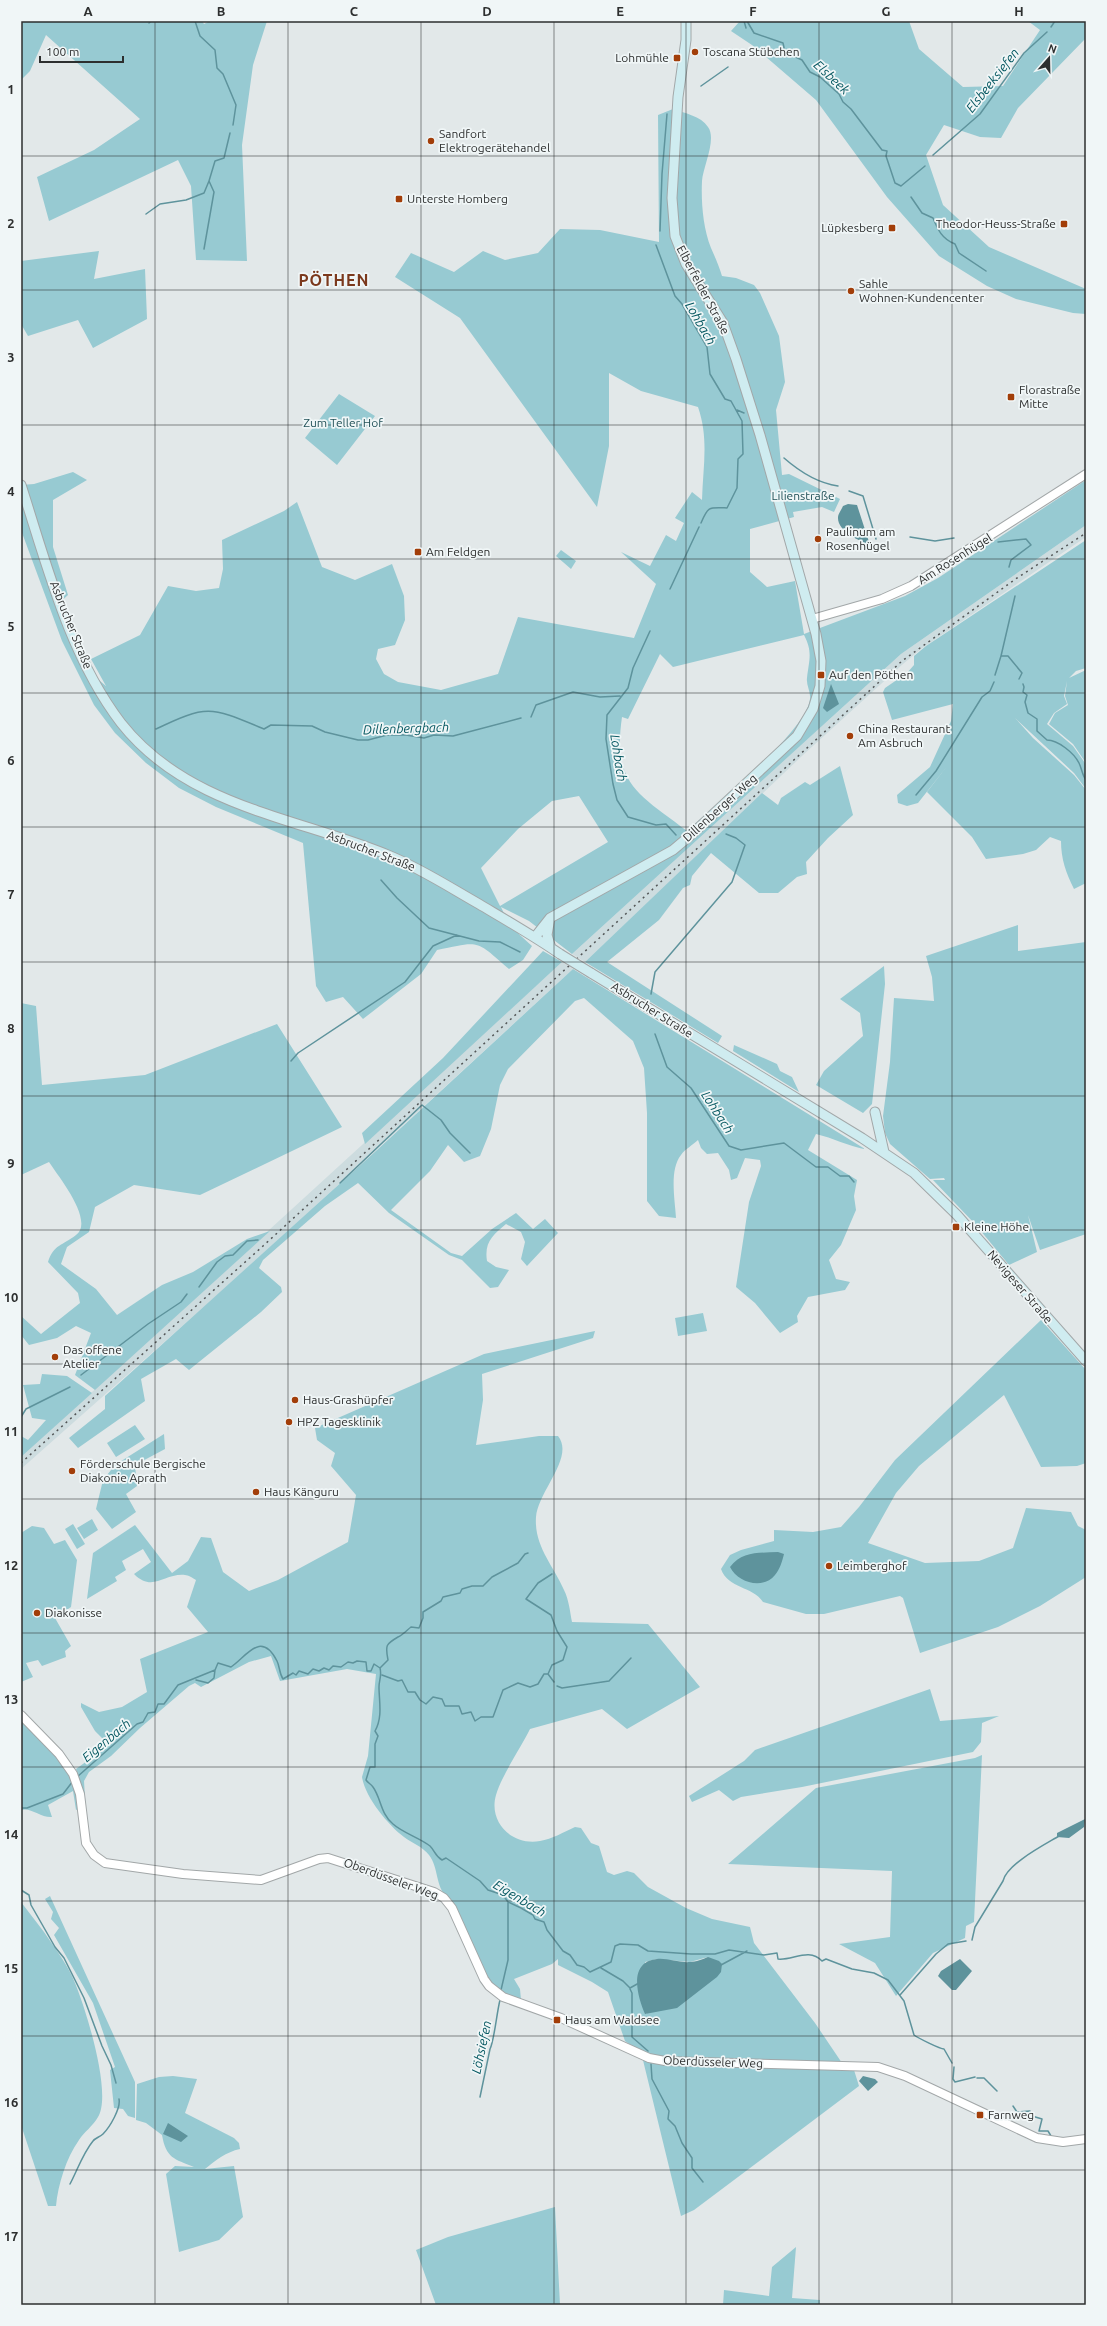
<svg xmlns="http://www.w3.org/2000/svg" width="1107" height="2326" font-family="Ubuntu,sans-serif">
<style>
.built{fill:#cddcdf}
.green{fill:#97cad2;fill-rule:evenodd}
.water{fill:#5e939c}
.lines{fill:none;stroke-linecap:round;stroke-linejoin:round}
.stream{stroke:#5e939c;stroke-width:1.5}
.tertiary-casing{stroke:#a2a7a8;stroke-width:10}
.secondary-casing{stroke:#a2a7a8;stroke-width:11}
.tertiary{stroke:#fff;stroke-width:8}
.secondary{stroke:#cfecf0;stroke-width:9}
.rail{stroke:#535657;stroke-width:1.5;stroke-dasharray:2 4;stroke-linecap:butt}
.secondary-bridge-casing{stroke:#a2a7a8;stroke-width:11;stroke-linecap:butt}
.secondary-bridge{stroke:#cfecf0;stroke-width:9}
.grid{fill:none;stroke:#2d2f2f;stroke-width:1;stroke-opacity:0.55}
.poi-dot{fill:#a23e09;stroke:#f0f6f7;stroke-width:1.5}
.labels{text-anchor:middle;stroke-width:3.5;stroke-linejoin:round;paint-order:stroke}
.poi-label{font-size:12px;fill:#2d2f2f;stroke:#f0f6f7;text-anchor:start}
.street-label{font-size:12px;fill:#2d2f2f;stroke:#f0f6f7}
.park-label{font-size:12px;fill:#1f4f56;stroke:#f0f6f7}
.water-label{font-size:13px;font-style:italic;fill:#045760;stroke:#f0f6f7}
.district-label{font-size:16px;font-weight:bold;letter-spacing:1px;fill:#7b391d;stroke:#f0f6f7}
.neatline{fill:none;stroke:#2d2f2f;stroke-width:1.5}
.grid-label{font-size:13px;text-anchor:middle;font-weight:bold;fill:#2d2f2f}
</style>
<rect width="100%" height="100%" fill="#e2e8e9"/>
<path class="built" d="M1086,525V537L921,649L903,664L803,755L585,962L572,954L901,654Z
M562,962L573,969L250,1266L21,1469V1457Z"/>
<path class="green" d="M21,21H202L204,24L210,21H267L253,65L242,145L247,261L196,260L191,186L178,160L49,221L37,177L94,150L140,119L46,35L30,71L21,80Z
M740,21H909L919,49L963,87L1003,86L1040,30L1028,21H1086V38L1018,108L1001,138L980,137L944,125L926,155L943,205L989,247L1086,289V314L1073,313L1016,299L987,286L939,256L887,197L816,100L752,45L731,31Z
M673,109C684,113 701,116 708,127C717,139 703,167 702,181C701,202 703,228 711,248C715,257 719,266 722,276L736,278L754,285L760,293L779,336L785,382L776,410L782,475L789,474L840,499L834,512L822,507L793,512L794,517L750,529V572L767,587L795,581L804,634L905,596L938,578L1086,480V525L901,654L572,954L529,921L501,907L510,926L532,946L523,960L509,969C475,939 480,941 437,950L421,974L363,1019L343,997L326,1002L316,986L303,843L216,807L179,788L146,763L115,733L94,705L62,641L21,530V485L34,484L73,472L87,480L53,500V547L68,595L57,605L82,666L106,686L91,659L140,635L168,586L196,591L219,588L223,569L222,540L284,511L297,502L322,567L355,580L392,564L404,596L405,620L395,645L378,649L376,659L384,674L398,682L441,690L498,674L518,617L634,638L656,584L621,552L650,566L666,535L676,541L684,523L675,518L692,492L702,500C703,466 709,439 698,407L641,391L609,373V446L597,507L460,318L395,277L411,253L454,272L483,251L505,260L538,253L560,229L600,230L659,242L658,115ZM804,635C813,652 809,660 807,678C806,685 811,692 810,699C806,732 714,806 687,831C639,794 612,785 622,717L628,719L660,654L673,667ZM579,796L608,842L500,906L481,868L518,829L552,801Z
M99,251L94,279L145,269L147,319L93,348L78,320L28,336L21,324V261Z
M339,394L375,416L337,465L305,438Z
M1086,540V668L1076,671L1069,678L1086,670V763L1073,744L1049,724L1055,713L1068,705L1065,696L1067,681L1064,696L1067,704L1054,713L1047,724L1073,746L1085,763L1086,789L1074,773L1015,718L1033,738L1074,775L1086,790V883L1074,889C1066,873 1061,859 1061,841L1050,837L1036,850L1023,854L986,859L972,837L927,792L948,765L918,803L907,806L898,803L897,795L930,767L951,721L953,704L892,720L883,692L885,688L907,673L914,665V656L926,646Z
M561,550L576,561L571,569L556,556Z
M840,766L853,815L828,838L806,862L807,874L797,877L778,893H759L711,853L692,876L690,885L683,888L659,920L607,962L722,1036L718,1043L585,962L762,793L778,805L781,798L805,782L810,785Z
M1018,925V951L1086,942V1234L1040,1250L1028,1215L1037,1252L1009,1265L975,1224L933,1180H945L944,1178L930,1179L890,1144L885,1133L883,1116L890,1062L894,998L934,1001L932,977L926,956Z
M543,951L562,962L365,1144L362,1133L443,1058Z
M884,966L885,984L872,1104L863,1113L816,1085L824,1071L863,1036L860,1013L840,999Z
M573,969L865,1149C848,1146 833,1138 816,1134L808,1150L857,1180L854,1196L856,1210L841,1245L829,1260L836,1279L850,1282L845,1290L808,1297L797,1316L798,1322L780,1333L755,1303L736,1287L749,1202L761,1166L760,1160L745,1158L737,1178L731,1180L729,1170L718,1153L707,1154L701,1148L698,1140C693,1145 685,1149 681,1155C669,1170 675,1200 676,1218L659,1216L647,1201V1113L644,1068L633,1041L584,998L575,1001L508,1069L500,1085L491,1129L480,1156L464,1162L448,1145L430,1171L391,1210L451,1253L462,1256L492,1229L516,1213L533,1229L545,1219L558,1233L527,1266L521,1259L525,1242L521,1232L506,1224C493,1235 484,1242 487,1261L496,1267L509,1270L498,1287L490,1288L462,1260L449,1255L389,1213L358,1183L325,1206L263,1260L259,1268L281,1287L282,1292L261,1312L189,1370L176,1359L141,1379L145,1401L78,1448L69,1438L105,1409V1396L377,1150Z
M21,1003L36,1006L42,1085L145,1075L277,1024L342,1127L200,1195L134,1185L95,1207L89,1232L67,1247L61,1264L96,1289L117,1315L162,1285L193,1272L247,1239L270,1231L95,1390L75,1375L91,1333L76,1326L57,1338L29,1345L21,1335V1316L41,1334L80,1303L78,1293L48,1262C54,1244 62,1246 76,1235C95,1221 58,1176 49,1162L21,1175Z
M734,1045L777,1064L780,1071L792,1077L799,1092L733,1051Z
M703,1313L707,1331L678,1336L675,1318Z
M1041,1320L1086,1370V1463L1077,1466L1041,1467L1004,1395L919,1466L896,1493L868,1543L925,1563L979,1561L1013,1548L1026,1508L1071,1512L1078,1526L1086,1530V1577L1040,1606L998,1627L920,1653L903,1598L900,1596L824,1614H806L763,1602C753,1586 728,1589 721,1569L730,1555L741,1550L774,1541V1530L813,1532L841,1527L859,1507L895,1460Z
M595,1331L593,1338L482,1374L483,1400L476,1445L539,1436H558C575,1457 538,1491 536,1517C534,1546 553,1565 564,1590C569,1600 570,1612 572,1622L648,1624L700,1687L627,1729L602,1709L530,1729C521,1747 501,1777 496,1795C488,1823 513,1846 540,1841C552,1839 564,1832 575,1827L581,1828L591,1843L599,1846L607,1872L614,1875L627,1871L634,1873L648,1887L686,1908L712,1919L750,1927L754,1943L815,2023L842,2063L854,2070L859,2086L694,2210L681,2216L641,2052L625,2041L608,1992L592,1982L558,1965V1959L552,1964L514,1979L520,1989L521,2000L503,1994L491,1985L447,1897C435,1886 439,1868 429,1855C423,1847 412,1843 404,1837C388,1825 365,1797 362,1777L368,1756L376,1674L347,1669L280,1681L271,1656L249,1662L201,1687L195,1683L189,1686L140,1728L111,1756L89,1772L84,1781L86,1814L80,1781L76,1769L109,1745L95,1731L81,1707V1703L99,1712L122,1707L147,1692L140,1659L208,1632L187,1607L196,1580C193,1578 188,1575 185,1575C164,1573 153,1593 134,1574L151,1562L143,1549L122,1561L126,1570L115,1577L117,1581L87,1599L93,1553L135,1525L172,1573L188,1561L201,1537L211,1538L223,1572L249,1591L278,1580L348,1542L356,1495L331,1466L335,1453L317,1440L315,1428L484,1354ZM708,1957L646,2014L645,1962L657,1959L690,1962Z
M42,1374L67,1376L92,1393L21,1457V1436L28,1440L46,1420L32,1418L23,1385L40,1384Z
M135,1425L145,1439L116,1457L107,1443Z
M164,1434L165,1449L135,1465L137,1486L126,1494L136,1512L112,1529L96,1509L103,1480L115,1465Z
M92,1519L98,1530L84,1539L77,1528Z
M73,1524L85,1544L77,1549L65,1529Z
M32,1526L44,1528L54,1544L65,1540L77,1560L71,1607L55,1618L71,1646L65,1651L66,1657L42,1666L38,1660L26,1663L33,1677L21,1682V1533Z
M930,1689L940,1721L999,1716L982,1723L981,1742L973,1752L802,1787L741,1797L733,1801L719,1790L692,1802L689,1796L744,1761L755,1750Z
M21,1719C49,1748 75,1767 78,1809L76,1810L73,1791L48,1805L52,1817C41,1818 31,1807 21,1810Z
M982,1755L974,1922L966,1926L965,1938L933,1953L896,1996L875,1963L839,1944L890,1937L892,1871L728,1864L816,1788L975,1758Z
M50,1896L135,2082V2118L128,2116L123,2109L114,2108L110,2070L115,2067L93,2003L54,1935L59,1928L51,1919L53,1912L45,1899Z
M21,1902L44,1932L21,1937Z
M44,1932C54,1947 65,1961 72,1976C84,2002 113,2093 98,2117C93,2126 84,2132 79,2140C66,2158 58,2185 56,2206H48L21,2125V1937Z
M173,2076L197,2079L185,2113L234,2138L239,2143L240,2149C226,2152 216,2160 205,2169L234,2166L243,2217L219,2240L179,2252L166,2174L175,2166L194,2167C174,2159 166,2158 162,2135L146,2123L136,2120L137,2084L159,2077Z
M555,2207L560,2305H436L416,2250L448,2237Z
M796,2247L792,2298L820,2300V2305H723L724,2290L769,2296L772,2267Z"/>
<path class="water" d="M848,504L857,505L870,545C860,541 837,531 838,517C838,514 842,509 843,506Z
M831,684L839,704L827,712L823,708Z
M778,1552L784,1554C782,1562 780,1569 775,1575C763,1590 738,1583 730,1567C742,1551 759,1553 778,1552Z
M1085,1819L1084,1827L1069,1838L1057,1837V1833Z
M708,1957L719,1961L722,1964L721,1972L717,1977L677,2008L645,2014C637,1995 628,1962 657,1959C668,1958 679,1963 690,1962C696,1962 703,1959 708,1957Z
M960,1959L972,1971L956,1990H952L938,1976L941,1971Z
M863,2076L875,2079L878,2082L868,2091L859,2081Z
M168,2123L188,2136L181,2142L163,2134Z"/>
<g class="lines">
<path class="stream" d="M195,21L200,36L215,50L217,68L223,74L236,105L233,125
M744,21L746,28
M747,21L754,33L783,43L785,52L802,60L810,72L820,77L839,94L843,102L851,109L882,150L887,151L886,156L895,183L901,186L925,166
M149,23L151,21
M1051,27L1055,21
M701,86L728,67
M933,155L980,114L1024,53L1047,32
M911,197L922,213L933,218C938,230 942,239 955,244L959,253L986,271
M146,214L160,204L186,200L204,193L209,181
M660,231L662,174L667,114
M656,245L675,296L682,304L707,347L710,374L725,399L731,401L742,421L743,454L738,459L737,488L727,508C709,507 708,506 701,523
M204,249L214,192L209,181L215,161L224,158L230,133
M737,410L744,413
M784,458C800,472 817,483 838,486
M849,491L863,496L876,539
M910,537L935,541L954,538
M998,542L1026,539L1031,545L1011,560L1009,567
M670,589L699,527
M1015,596L1001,656H1008L1022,673L1019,679
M650,631L633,668L628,688L607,715L606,739L613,784L617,800L628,817L656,825L666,824L676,835
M995,675L1001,656
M1023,684L1024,687L1023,692L1027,695L1025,702L1028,713L1037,719V731L1047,740C1058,740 1074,753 1079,763C1082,769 1082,775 1086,780
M531,717L536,705L573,692L600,697L620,696
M156,729C208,704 211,707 264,729L271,725L312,726L325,732L358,740H368L387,735H406L424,738L434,735L453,736L521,718
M916,795L936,771L982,697L990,691L994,682
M381,880L397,898L429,928L479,941L500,942L520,952
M651,994L655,972L732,882L745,845L736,838L726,834
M655,1034L667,1067L691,1088L729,1146L741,1150L784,1143L816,1167H828L840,1176H849L854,1182
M291,1061L298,1053L405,982L433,946L457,935
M340,1183L422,1105L441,1120L450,1133L470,1153
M199,1287L217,1262L225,1256L233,1255L247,1241L258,1240
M81,1375L148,1324L181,1302L187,1294
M21,1417L26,1409L70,1387
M380,1668L388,1660C385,1645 386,1644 398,1637C403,1635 407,1630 411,1627L419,1628L423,1618V1612L441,1601L443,1597L460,1593L462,1589L472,1586H483L492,1577L518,1563L525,1554L528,1553
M548,1674L552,1665L563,1660L567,1647L557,1631L551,1615L526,1599L538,1583L552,1574
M548,1674L554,1682
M382,1675L398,1681L402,1680L408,1692H415L420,1700L426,1704L433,1697L442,1699L445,1706H459L462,1714L471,1712L475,1721L481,1717H493L503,1690L518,1683L530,1687L538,1684L544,1674H548
M196,1680L208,1683L214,1678L215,1670
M557,1686L562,1688L609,1681L631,1658
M77,1777L137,1724L143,1722L148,1713L155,1712L158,1704H164L178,1685L215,1670L218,1663L231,1667C247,1656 261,1630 277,1661C280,1667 279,1673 283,1679L293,1673L296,1675L299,1671L308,1674L313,1669L319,1671L324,1668L329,1670L333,1666L341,1667L348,1662L353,1663L357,1661L366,1662L367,1671H371L374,1664L380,1668C382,1676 379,1680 379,1687C379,1701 383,1717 375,1731L378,1736L375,1744V1767H370L366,1780C368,1783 371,1784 373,1787C381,1798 381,1815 393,1824C403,1833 420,1838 430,1846C435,1851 435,1856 442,1860L446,1858L480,1881L488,1890L503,1895L508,1902L521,1908L533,1915L535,1919L544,1922L547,1930L563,1951L570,1955L577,1965L584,1967L590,1972L611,1962L615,1946L620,1944L638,1945L648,1951L691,1954H715L729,1950L764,1955L777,1953L778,1959C792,1961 809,1947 822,1961L826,1959L852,1969L874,1973L888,1980L904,2001L914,2035C918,2038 940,2049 944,2049L952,2063
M21,1808H27L63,1794L73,1781
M21,1890L29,1895L31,1905L55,1947L64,1958L84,1998L102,2046L111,2065L116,2083
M972,1940L975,1927L1003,1881C1007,1864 1044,1845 1059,1836
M721,1965L747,1951
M601,1968L623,1981L630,1988L639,1983
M630,1989L632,1993V2037L648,2051
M501,1990L508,1960V1903
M900,1995L936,1954L948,1944L966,1941
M651,2064L652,2079L669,2111L668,2119L675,2126L682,2143L692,2158V2168L703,2182
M954,2067L953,2079L955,2082L975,2077
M977,2078H984L997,2091
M480,2097L490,2049C494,2042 497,2011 500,2000
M1013,2106L1017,2112L1030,2111L1032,2116L1042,2119L1039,2131H1048L1051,2136
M70,2184C77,2171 83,2153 93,2141C95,2138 100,2137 103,2134C110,2127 121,2108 119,2099"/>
<defs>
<path id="tertiary" d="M812,619L882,599L911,586L1086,474
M21,1715L59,1754L73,1774L80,1794L86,1843L94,1855L105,1863L183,1874L261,1880L319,1859L328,1858L434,1892L444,1898L452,1908L484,1979L489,1986L503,1997L561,2018L649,2058L665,2061L878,2067L905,2076L1037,2138L1063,2142L1086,2139"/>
<path id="secondary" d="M21,485C47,565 69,655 121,723C187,807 296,817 388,855C420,868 449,887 479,904C506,920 534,936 560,954
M550,918L547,935L551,948
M535,937L550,918L673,850L692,834L797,736L813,709L820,686L821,661L816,634L760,435L736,359L723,323L686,264L675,236L672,198L678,97L686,40V21
M591,973L862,1138L914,1173L957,1215L1086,1361
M875,1112L884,1152"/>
</defs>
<use href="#tertiary" class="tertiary-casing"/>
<use href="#secondary" class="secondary-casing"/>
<use href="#tertiary" class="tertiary"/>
<use href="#secondary" class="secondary"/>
<path class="rail" d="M21,1463L263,1246L902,661L1017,578L1086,533"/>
<defs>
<path id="secondary-bridge" d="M560,954L591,973"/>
</defs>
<use href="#secondary-bridge" class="secondary-bridge-casing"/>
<use href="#secondary-bridge" class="secondary-bridge"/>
</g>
<path class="grid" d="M155,21V2305M288,21V2305M421,21V2305M554,21V2305M686,21V2305M819,21V2305M952,21V2305M21,156H1086M21,290H1086M21,425H1086M21,559H1086M21,693H1086M21,827H1086M21,962H1086M21,1096H1086M21,1230H1086M21,1364H1086M21,1499H1086M21,1633H1086M21,1767H1086M21,1901H1086M21,2036H1086M21,2170H1086"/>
<g class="poi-dot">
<circle cx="695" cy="52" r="4"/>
<rect x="673" y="54" width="8" height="8" rx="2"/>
<circle cx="431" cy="141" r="4"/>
<rect x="395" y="195" width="8" height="8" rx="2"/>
<rect x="1060" y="220" width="8" height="8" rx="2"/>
<rect x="888" y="224" width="8" height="8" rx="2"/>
<circle cx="851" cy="291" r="4"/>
<rect x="1007" y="393" width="8" height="8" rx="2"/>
<circle cx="818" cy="539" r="4"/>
<rect x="414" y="548" width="8" height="8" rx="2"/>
<rect x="817" y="671" width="8" height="8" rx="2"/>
<circle cx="850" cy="736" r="4"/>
<rect x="952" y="1223" width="8" height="8" rx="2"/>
<circle cx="55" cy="1357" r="4"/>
<circle cx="295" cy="1400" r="4"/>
<circle cx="289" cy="1422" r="4"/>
<circle cx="72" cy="1471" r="4"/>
<circle cx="256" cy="1492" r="4"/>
<circle cx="829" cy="1566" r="4"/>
<circle cx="37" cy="1613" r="4"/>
<rect x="553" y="2016" width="8" height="8" rx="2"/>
<rect x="976" y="2111" width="8" height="8" rx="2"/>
</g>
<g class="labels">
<g class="poi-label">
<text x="703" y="56">Toscana Stübchen</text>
<text x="669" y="62" text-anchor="end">Lohmühle</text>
<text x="439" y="138">Sandfort<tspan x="439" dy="14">Elektrogerätehandel</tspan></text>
<text x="407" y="203">Unterste Homberg</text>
<text x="1056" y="228" text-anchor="end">Theodor-Heuss-Straße</text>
<text x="884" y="232" text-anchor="end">Lüpkesberg</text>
<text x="859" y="288">Sahle<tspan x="859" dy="14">Wohnen-Kundencenter</tspan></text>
<text x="1019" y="394">Florastraße<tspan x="1019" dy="14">Mitte</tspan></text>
<text x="826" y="536">Paulinum am<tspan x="826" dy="14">Rosenhügel</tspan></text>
<text x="426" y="556">Am Feldgen</text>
<text x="829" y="679">Auf den Pöthen</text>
<text x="858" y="733">China Restaurant<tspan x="858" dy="14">Am Asbruch</tspan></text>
<text x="964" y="1231">Kleine Höhe</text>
<text x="63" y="1354">Das offene<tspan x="63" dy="14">Atelier</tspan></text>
<text x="303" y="1404">Haus-Grashüpfer</text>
<text x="297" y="1426">HPZ Tagesklinik</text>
<text x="80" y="1468">Förderschule Bergische<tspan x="80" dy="14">Diakonie Aprath</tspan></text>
<text x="264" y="1496">Haus Känguru</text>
<text x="837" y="1570">Leimberghof</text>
<text x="45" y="1617">Diakonisse</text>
<text x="565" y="2024">Haus am Waldsee</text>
<text x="988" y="2119">Farnweg</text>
</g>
<g class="street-label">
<text transform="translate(703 290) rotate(62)" y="4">Elberfelder Straße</text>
<text transform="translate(955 559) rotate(-32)" y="4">Am Rosenhügel</text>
<text transform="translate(71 625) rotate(68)" y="4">Asbrucher Straße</text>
<text transform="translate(720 808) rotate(-42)" y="4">Dillenberger Weg</text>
<text transform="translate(371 851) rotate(21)" y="4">Asbrucher Straße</text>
<text transform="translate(652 1010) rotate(32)" y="4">Asbrucher Straße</text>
<text transform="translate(1020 1287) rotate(49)" y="4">Nevigeser Straße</text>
<text transform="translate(391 1879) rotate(20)" y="4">Oberdüsseler Weg</text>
<text transform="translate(713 2062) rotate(2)" y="4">Oberdüsseler Weg</text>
</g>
<g class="park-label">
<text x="343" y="427">Zum Teller Hof</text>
<text x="803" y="500">Lilienstraße</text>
</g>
<g class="water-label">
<text transform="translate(832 77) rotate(43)" y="5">Elsbeek</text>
<text transform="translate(992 80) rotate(-52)" y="5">Elsbeeksiefen</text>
<text transform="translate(701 323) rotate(60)" y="5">Lohbach</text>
<text transform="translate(406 728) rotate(-2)" y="5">Dillenbergbach</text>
<text transform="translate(619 758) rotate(81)" y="5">Lohbach</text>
<text transform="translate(718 1112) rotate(57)" y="5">Lohbach</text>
<text transform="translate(106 1740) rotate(-40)" y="5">Eigenbach</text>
<text transform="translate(520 1898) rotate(31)" y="5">Eigenbach</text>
<text transform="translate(481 2047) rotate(-78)" y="5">Löhsiefen</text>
</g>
<g class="district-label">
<text x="334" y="286">PÖTHEN</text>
</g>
</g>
<rect width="1107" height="2326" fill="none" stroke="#f0f6f7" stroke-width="44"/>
<g transform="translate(1049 58) rotate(20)" stroke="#f0f6f7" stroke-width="3" paint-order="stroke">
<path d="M0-3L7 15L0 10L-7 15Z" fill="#2d2f2f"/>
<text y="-6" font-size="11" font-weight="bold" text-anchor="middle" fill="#2d2f2f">N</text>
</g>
<path d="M40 56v6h83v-6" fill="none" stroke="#2d2f2f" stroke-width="2"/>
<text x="46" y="56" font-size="12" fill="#2d2f2f" stroke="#f0f6f7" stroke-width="3" paint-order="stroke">100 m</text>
<rect x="22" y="22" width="1063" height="2282" class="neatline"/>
<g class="grid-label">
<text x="88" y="16">A</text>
<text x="221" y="16">B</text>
<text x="354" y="16">C</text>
<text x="487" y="16">D</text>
<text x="620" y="16">E</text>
<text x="753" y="16">F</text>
<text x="886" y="16">G</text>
<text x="1019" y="16">H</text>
<text x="11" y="94">1</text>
<text x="11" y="228">2</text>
<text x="11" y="362">3</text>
<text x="11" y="496">4</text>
<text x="11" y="631">5</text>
<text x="11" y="765">6</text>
<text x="11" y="899">7</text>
<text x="11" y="1033">8</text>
<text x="11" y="1168">9</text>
<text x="11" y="1302">10</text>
<text x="11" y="1436">11</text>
<text x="11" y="1570">12</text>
<text x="11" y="1704">13</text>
<text x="11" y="1839">14</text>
<text x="11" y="1973">15</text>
<text x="11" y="2107">16</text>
<text x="11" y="2241">17</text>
</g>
</svg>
